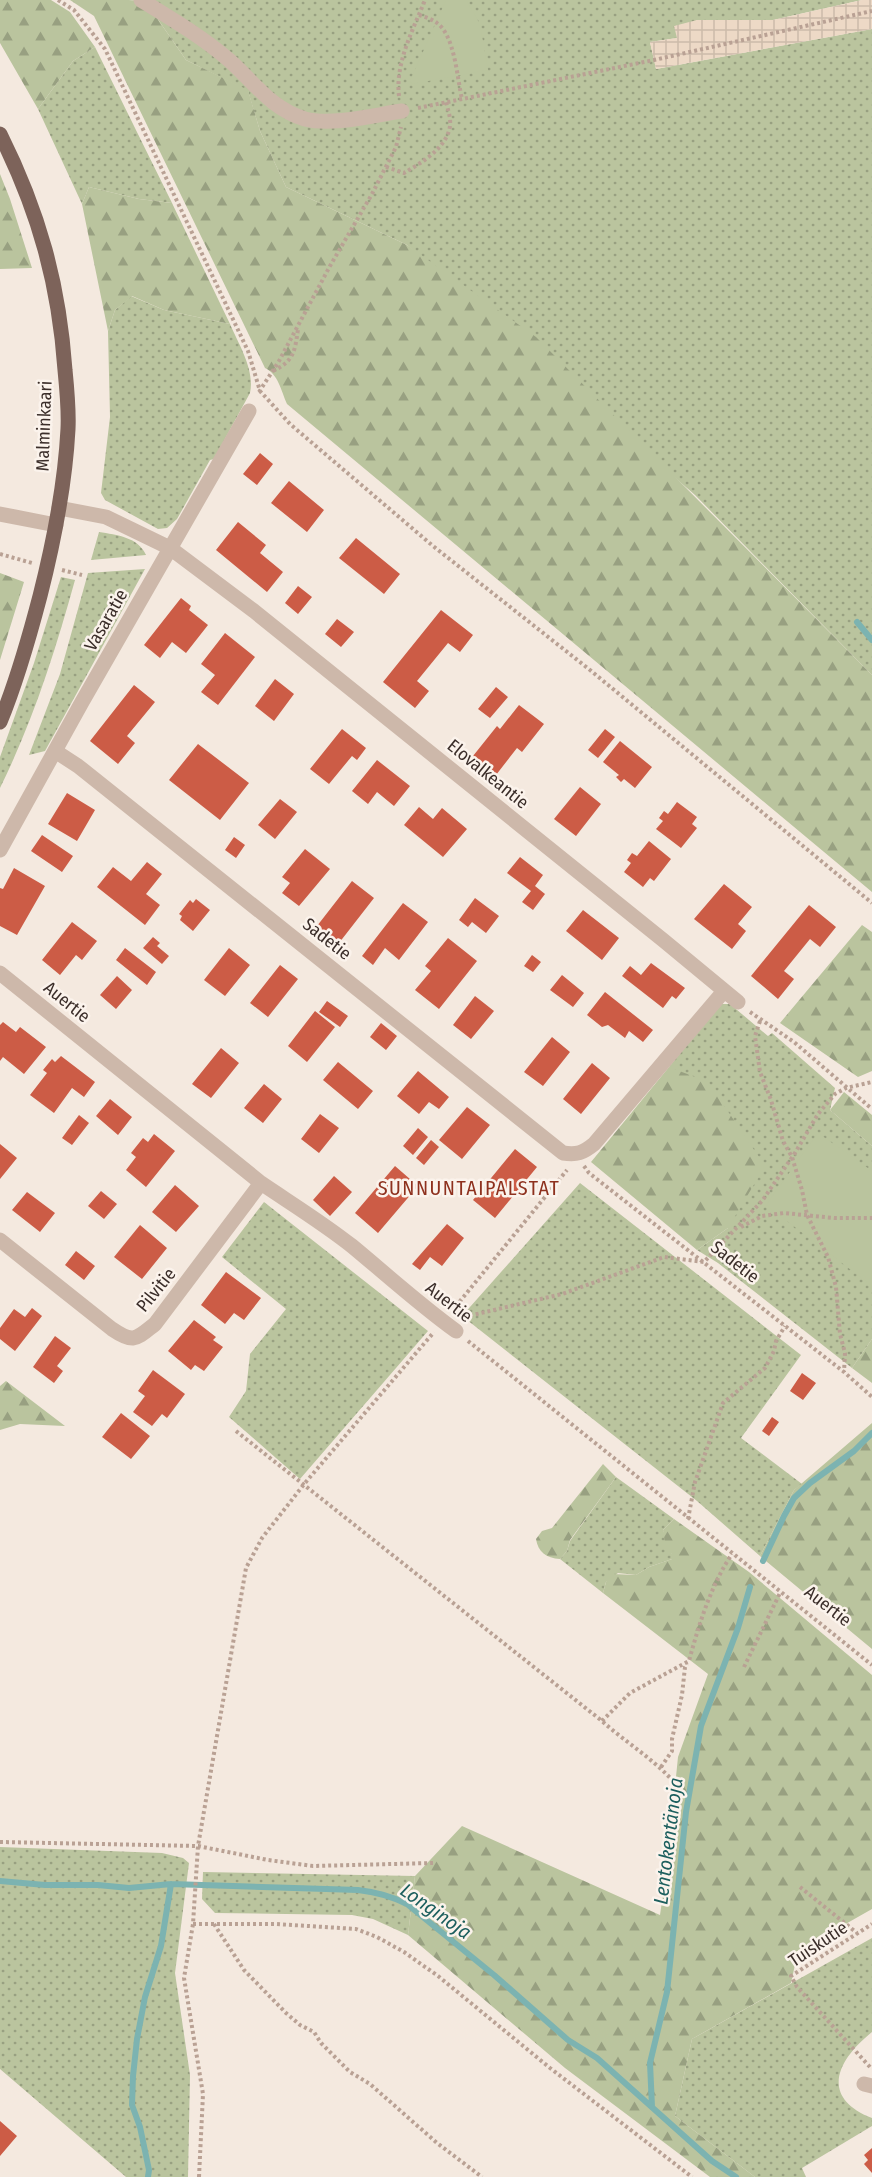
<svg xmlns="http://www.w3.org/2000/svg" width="872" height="2177" font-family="'Fira Sans Condensed',sans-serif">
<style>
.grass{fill:url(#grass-dots)}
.forest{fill:url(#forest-firs)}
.green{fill:#bac49e}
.plaza{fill:url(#plaza-grid)}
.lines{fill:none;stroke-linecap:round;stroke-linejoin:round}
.stream{stroke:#7cb3b1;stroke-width:6}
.building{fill:#cc5c46}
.path{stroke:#b9a194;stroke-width:4;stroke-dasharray:3 3;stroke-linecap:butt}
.minor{stroke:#cdb8aa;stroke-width:15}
.major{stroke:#7d635a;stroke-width:15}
.labels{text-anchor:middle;stroke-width:5;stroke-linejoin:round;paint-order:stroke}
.street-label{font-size:18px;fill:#3b2e2a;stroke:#fbf3ec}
.neighbourhood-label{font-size:20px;letter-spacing:1.5px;fill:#8e311e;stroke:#fbf3ec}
.water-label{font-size:20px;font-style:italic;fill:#1d5f5e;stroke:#fbf3ec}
</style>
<defs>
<pattern id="grass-dots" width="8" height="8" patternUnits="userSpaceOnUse" patternTransform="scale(1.5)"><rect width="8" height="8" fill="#bac49e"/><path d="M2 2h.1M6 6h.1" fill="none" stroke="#98a081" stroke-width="1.8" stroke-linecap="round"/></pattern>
<pattern id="forest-firs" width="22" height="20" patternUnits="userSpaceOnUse" patternTransform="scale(1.5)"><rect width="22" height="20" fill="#bac49e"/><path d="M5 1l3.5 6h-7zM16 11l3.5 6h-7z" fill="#98a081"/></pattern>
<pattern id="plaza-grid" width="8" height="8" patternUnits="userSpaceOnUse" patternTransform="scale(1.5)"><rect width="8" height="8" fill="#edd9c6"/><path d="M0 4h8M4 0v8" fill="none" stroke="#cba"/></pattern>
</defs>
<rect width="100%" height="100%" fill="#f4e9df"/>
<path class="grass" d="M129,0H862L773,20H697L677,38L650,42L656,69L872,29V675L695,495L407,245L286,187L260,131L248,91L186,60L146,2Z
M95,47L172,203L139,199L89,187L82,204L38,109L73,61Z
M131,296L164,310L230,324C239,345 255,370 250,393L214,459L210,460L177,519L167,528L158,529L105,500L101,493L110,417L108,331L115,310Z
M99,532C117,535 138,537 146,555L91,560Z
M145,569L45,751L29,755L60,674L88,573Z
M61,577L75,580C55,652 33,721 0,788V757L34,663Z
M719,1004H730L768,1036L772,1033L835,1088L830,1110L872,1146V1339L852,1368L718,1263L697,1250L728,1228L669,1067Z
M580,1183L801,1355L741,1438L802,1484L794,1490L760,1556L697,1501L462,1316Z
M264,1202L428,1331L300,1479L229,1417L246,1391L250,1354L286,1309L222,1257Z
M616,1477L674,1519L663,1530L672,1554V1559L649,1567L636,1575L618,1573L606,1582L603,1593L560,1559L567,1551L570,1541Z
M0,1847L162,1853L183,1858L189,1863L175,1973L190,2075L188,2177H126L0,2069Z
M203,1872L415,1876L408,1935L373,1919L352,1915L215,1913L202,1899Z
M872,1938V2032C837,2060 819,2097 872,2118V2126L802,2168L806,2177H755L675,2116L692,2039Z"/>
<path class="forest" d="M0,0H51L70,12L95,47L73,61L38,109L0,43Z
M70,0H129L146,2L186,60L248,90L260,131L286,187L407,245L536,337L872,675V892L287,404C281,390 278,374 265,368L94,16Z
M0,174L10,199L32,268L0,269Z
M89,187L139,199L172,203L230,324L164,310L132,296L115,310L108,331L82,204Z
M0,573L24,582L0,660Z
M862,925L872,932V1071L858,1077L780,1023Z
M669,1067L708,1082L765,1166L728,1228L697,1250L591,1162Z
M844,1092L872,1115V1146L830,1110Z
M872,1339V1383L852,1368Z
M6,1381L65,1426L20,1424L0,1430V1386Z
M872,1423V1649L760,1556L794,1490Z
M603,1464L616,1477L570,1540L567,1551L560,1559C546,1558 538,1552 536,1539L542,1531L552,1528Z
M674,1519L749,1572L872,1675V1909L798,1951L791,1983L692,2039L675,2116L755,2177H710L565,2068L408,1935L415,1876L462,1826L660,1915L667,1866L678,1757L708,1674L603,1593L606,1582L612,1574L636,1575L649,1567L672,1559V1554L666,1549L663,1530Z"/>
<path class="green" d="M446,0H466L480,24L488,70L412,84L410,81Z
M818,1133L872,1171V1286L766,1205Z"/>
<path class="plaza" d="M862,0H872V29L656,69L650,42L677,38L674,26L697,20H773Z"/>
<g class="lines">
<path class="stream" d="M857,622L872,640
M763,1561L784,1516L794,1498L810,1483L854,1451L872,1433
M0,1881L45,1885H98L129,1888L171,1884L358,1890C376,1892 391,1896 407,1904L494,1975L568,2040L597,2058L712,2161L736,2177
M652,2107L650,2063L667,1992L686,1812L701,1726L738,1628L750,1587
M148,2177L149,2170L140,2127L132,2105L133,2076L137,2039L145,1997L161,1946L171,1884"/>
</g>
<path class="building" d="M260,453L273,464L257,485L243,474Z
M289,481L324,510L307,532L271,503Z
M238,522L266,545L260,553L283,572L267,592L216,550Z
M356,538L400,574L384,594L339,558Z
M298,586L312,597L298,614L285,603Z
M181,598L191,606L189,610L208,625L186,653L172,642L160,658L144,645Z
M441,610L473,635L460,652L448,643L417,681L429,691L415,708L383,682Z
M337,619L354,632L341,647L325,634Z
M225,633L255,657L218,705L201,692L215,675L201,664Z
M275,679L294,694L274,721L255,706Z
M134,685L155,702L127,736L135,743L118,764L90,741Z
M496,687L508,697L490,718L478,709Z
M519,705L544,724L522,752L517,748L496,775L473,756L497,726L500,729Z
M342,729L366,748L357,760L352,756L329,784L310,769Z
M605,729L615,737L598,758L588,750Z
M620,741L652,767L635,788L624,779L621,782L616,777L619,775L603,762Z
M198,744L249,783L220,820L169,780Z
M377,760L410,786L394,806L377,792L368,804L352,791Z
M580,787L601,804L576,836L554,819Z
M67,793L95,810L77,841L48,824Z
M280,799L297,812L275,839L258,825Z
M677,802L697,817L692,824L697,828L681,848L656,829L663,821L659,818L664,811L668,814Z
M419,807L433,819L442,808L467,829L443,857L404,825Z
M42,835L73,856L62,872L31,851Z
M234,837L245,845L236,858L225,850Z
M649,841L671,859L654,881L650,878L643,887L624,872L631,863L627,860L632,853L637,856Z
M305,849L330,869L299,906L282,893L290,883L282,877Z
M520,857L543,875L535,886L545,894L533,910L522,902L531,891L507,873Z
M147,862L162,874L146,894L160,905L145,925L97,887L113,867L131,881Z
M14,868L45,886L17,935L0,926V888L3,889Z
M352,881L374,898L339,943L317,926Z
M724,884L752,907L738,924L746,931L732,949L694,919Z
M475,898L499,916L486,933L472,922L468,927L459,920Z
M196,899L210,910L193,931L180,920L182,916L179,914L190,900L193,903Z
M403,903L428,922L399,960L385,948L373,965L362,956Z
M809,905L836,927L820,947L810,939L784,971L794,979L778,999L751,976Z
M583,910L619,938L602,960L566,931Z
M72,922L97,941L82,960L76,955L60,975L42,960Z
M153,937L160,943L157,946L169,956L162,964L143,948Z
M448,938L477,961L439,1009L415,990L431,971L425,966Z
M125,948L156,972L147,985L116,960Z
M229,948L250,965L225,996L204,980Z
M532,955L541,962L533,972L524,966Z
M651,963L685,988L676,999L672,996L663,1008L622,976L630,966L641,975Z
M280,965L298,979L268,1017L250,1003Z
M562,975L584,993L573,1007L550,990Z
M117,976L132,990L116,1009L100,995Z
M605,992L653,1030L643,1042L629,1031L625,1038L608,1025L602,1027L587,1015Z
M475,996L494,1011L471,1039L453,1025Z
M327,1001L348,1016L340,1027L319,1012Z
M315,1011L335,1027L307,1062L288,1046Z
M3,1022L16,1032L20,1027L46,1047L24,1074L3,1057L0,1061V1025Z
M381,1023L397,1036L386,1050L370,1037Z
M552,1037L570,1052L543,1086L524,1072Z
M221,1048L239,1063L211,1098L192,1084Z
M61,1056L95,1082L84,1097L72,1088L54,1113L30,1095L47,1073L43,1070L52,1059L55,1062Z
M338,1062L373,1091L358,1109L323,1080Z
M592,1063L610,1078L581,1114L563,1099Z
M418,1071L449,1097L439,1109L429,1102L419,1114L397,1096Z
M264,1084L282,1099L263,1123L244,1108Z
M110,1099L132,1117L118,1135L96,1116Z
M467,1107L490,1125L462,1159L439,1140Z
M320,1114L339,1128L319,1153L301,1139Z
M79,1115L89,1123L72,1145L62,1138Z
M418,1128L428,1137L413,1155L403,1146Z
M154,1134L175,1151L146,1187L126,1170L136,1157L131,1153L143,1138L148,1142Z
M431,1140L439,1147L424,1165L416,1158Z
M0,1144L17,1158L0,1179Z
M515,1149L537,1167L495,1218L473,1200Z
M395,1166L418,1186L378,1233L355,1213Z
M334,1176L352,1192L330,1216L313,1200Z
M175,1185L199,1206L176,1232L152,1212Z
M101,1191L117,1204L104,1219L88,1206Z
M27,1192L55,1213L40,1232L12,1210Z
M447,1224L464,1238L442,1266L430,1257L420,1270L412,1264Z
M140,1225L167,1248L142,1279L114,1257Z
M76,1251L95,1266L84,1280L65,1265Z
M226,1272L261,1298L244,1320L234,1313L225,1324L201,1305Z
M32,1308L42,1316L15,1351L0,1339V1328L14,1309L25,1317Z
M194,1320L216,1337L213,1340L223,1347L204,1371L195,1365L191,1370L168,1351Z
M55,1336L71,1348L57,1366L63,1371L54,1383L33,1367Z
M153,1370L185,1394L167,1418L162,1414L152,1426L133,1412L145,1396L138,1391Z
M802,1373L816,1383L803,1400L790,1391Z
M121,1413L150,1436L131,1459L102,1437Z
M772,1417L779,1422L769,1436L762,1431Z
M0,2121L17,2136L0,2156Z
M872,2148V2173L864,2164L868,2160L864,2155Z"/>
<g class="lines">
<path class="path" d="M58,0L74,10L105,49L248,351L260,391L290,424L433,546L590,670L872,903
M419,15C425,17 432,19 437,23C455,36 457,78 462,99
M399,96C395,63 413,30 425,0
M418,108L654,60L872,11
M386,167L404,173C421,163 447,148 450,126C451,118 448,110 446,102
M273,371C294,361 295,351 298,329
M259,392L279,361L330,266L372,194L396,147L401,127
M0,554L32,563
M62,570L82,575
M750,1012L794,1042L872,1109
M760,1021L755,1036L760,1072L771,1100L783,1141L792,1157L802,1190L807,1215L828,1257L836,1287L840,1334L845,1353L844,1372
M584,1166L589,1173L844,1372L872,1397
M741,1227L762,1216L784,1213L834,1218H872
M452,1311L567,1170
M464,1317L562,1294L664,1257L704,1262L762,1201L795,1153L818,1114L835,1094L846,1088L872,1082
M468,1341L872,1665
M236,1431L602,1721C624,1741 652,1758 672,1780
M688,1519L695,1482L723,1403L765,1368L774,1351L776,1341L785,1326
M744,1667L780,1593
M602,1721L630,1693L689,1661C699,1624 711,1585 732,1554
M661,1767L672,1751V1739L682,1695L685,1667L687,1664
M0,1842L198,1846L268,1860L313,1866L433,1863
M800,1887L857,1933
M193,1924H276L356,1929L377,1937L404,1952L438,1976L550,2068L692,2177
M214,1924L244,1970L286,2013L300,2025L314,2032L321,2043L350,2072L370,2084L437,2143L482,2177
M870,2067L797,1987L791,1976L872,1924
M199,2177L203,2094L184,1978L193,1924L198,1846L246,1568L262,1538L305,1483L434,1332"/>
<path class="minor" d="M141,0C172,19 202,37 229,60C254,82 271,109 305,119C332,126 374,115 402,111
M59,508L106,517L170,548L254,611L663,940L738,1002
M0,514L56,525
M55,751L78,766L563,1153C577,1155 583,1153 594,1144L724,991
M0,850L82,702L249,411
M0,973L261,1183C292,1204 323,1223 352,1246C387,1275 420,1305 456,1331
M0,1240L112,1329C134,1344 136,1339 155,1324L261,1183
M864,2084L872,2086"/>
<path class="major" d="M0,134C39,212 59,284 65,370C67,390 69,410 68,429C65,486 54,541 40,596C29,638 17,681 0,722"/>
</g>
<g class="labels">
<g class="street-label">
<text transform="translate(44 426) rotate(-88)" y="6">Malminkaari</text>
<text transform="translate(106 620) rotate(-60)" y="6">Vasaratie</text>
<text transform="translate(488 774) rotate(39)" y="6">Elovalkeantie</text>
<text transform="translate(327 939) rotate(38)" y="6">Sadetie</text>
<text transform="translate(67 1002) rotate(39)" y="6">Auertie</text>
<text transform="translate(735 1262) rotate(38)" y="6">Sadetie</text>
<text transform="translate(156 1290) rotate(-51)" y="6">Pilvitie</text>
<text transform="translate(449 1302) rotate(38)" y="6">Auertie</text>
<text transform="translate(828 1606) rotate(38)" y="6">Auertie</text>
<text transform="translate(818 1944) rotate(-34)" y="6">Tuiskutie</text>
</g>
<g class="neighbourhood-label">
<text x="469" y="1195">SUNNUNTAIPALSTAT</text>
</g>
<g class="water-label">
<text transform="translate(668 1841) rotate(-83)" y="7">Lentokentänoja</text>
<text transform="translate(436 1911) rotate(35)" y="7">Longinoja</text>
</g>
</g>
</svg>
